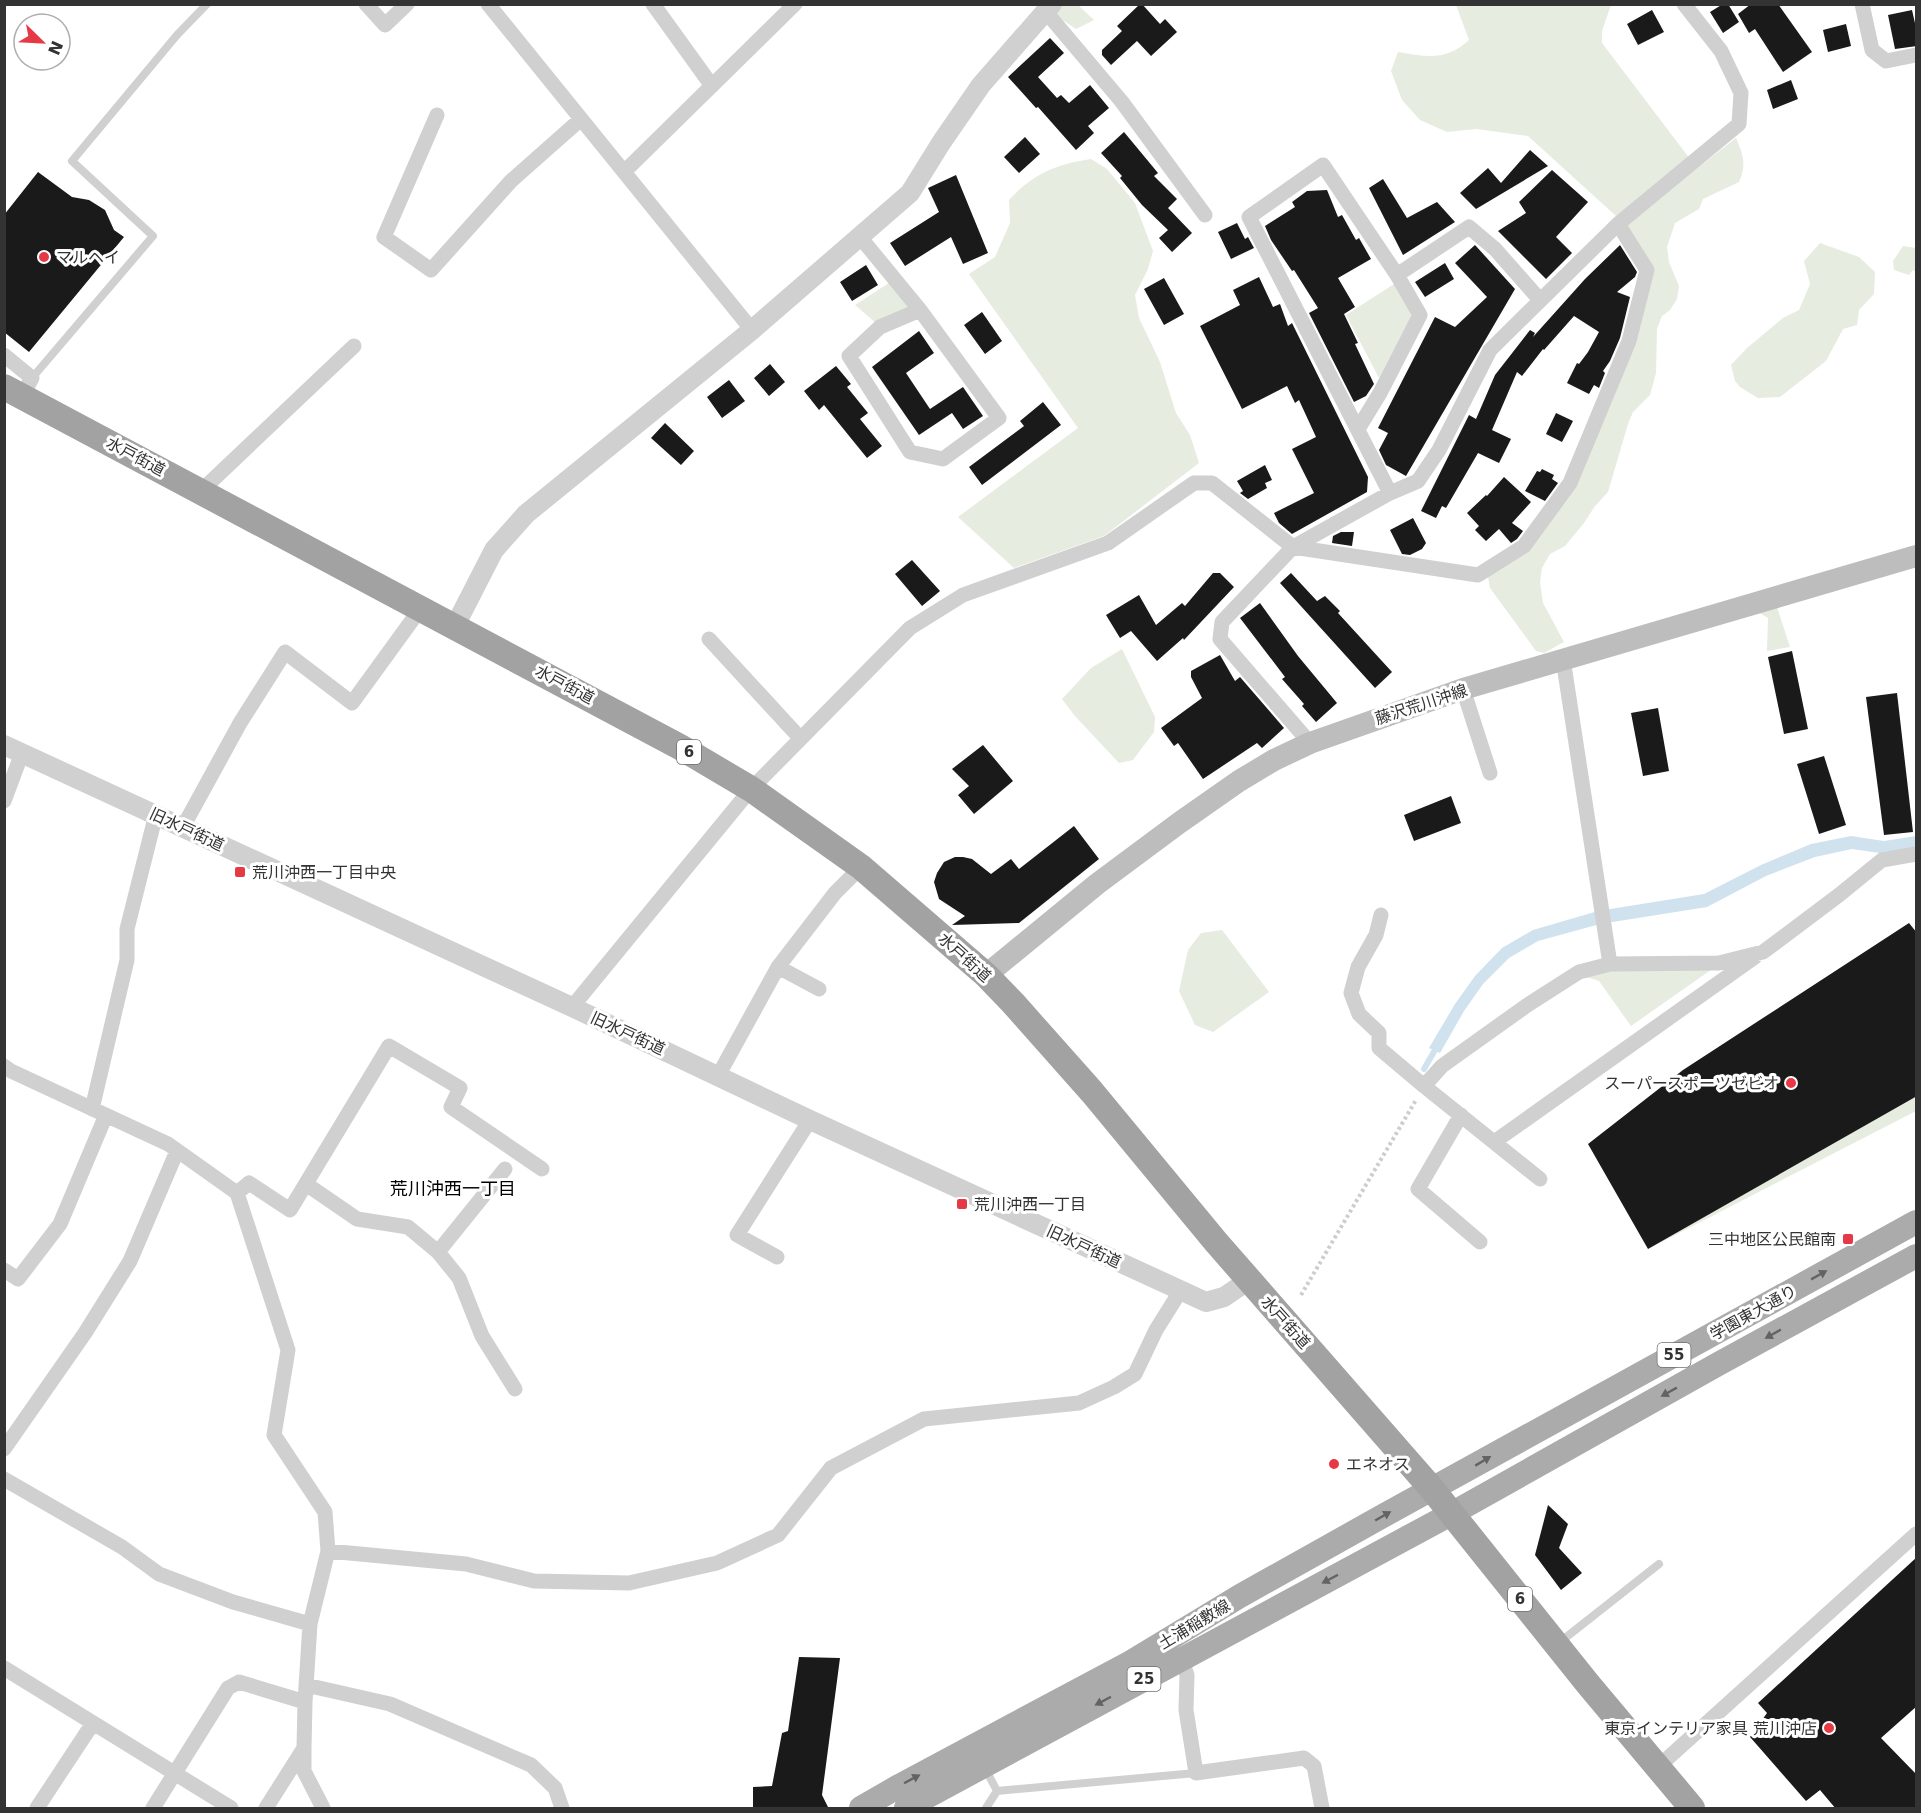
<svg xmlns="http://www.w3.org/2000/svg" width="1921" height="1813" font-family="'DejaVu Sans','Noto Sans JP',sans-serif">
<style>
.green{fill:#e6ecdf}
.water{fill:#cfe2ee}
.lines{fill:none;stroke-linecap:round;stroke-linejoin:round}
.stream{stroke:#cfe2ee;stroke-width:6}
.building{fill:#1a1a1a}
.path{stroke:#cdcdcd;stroke-width:4;stroke-dasharray:3 3;stroke-linecap:butt}
.service{stroke:#d0d0d0;stroke-width:8}
.minor{stroke:#d0d0d0;stroke-width:15}
.tertiary{stroke:#d0d0d0;stroke-width:20}
.secondary{stroke:#bdbdbd;stroke-width:22}
.primary{stroke:#ababab;stroke-width:24}
.trunk{stroke:#a2a2a2;stroke-width:26}
.oneway{fill:#636363}
.poi-dot{fill:#e63946;stroke:#fff;stroke-width:2}
.labels{text-anchor:middle;stroke-width:6;stroke-linejoin:round;paint-order:stroke}
.shield{fill:#fff;stroke:#707070;stroke-width:1.5}
.shield-label{font-size:15px;font-weight:bold;fill:#333}
.poi-label{font-size:16px;fill:#333;stroke:#fff;text-anchor:start}
.street-label{font-size:16px;fill:#333;stroke:#fff}
.neighbourhood-label{font-size:18px;fill:#000;stroke:#fff}
</style>
<rect width="100%" height="100%" fill="#fff"/>
<path class="green" d="M1058,5H1078L1094,20L1076,29L1051,12Z
M1456,5H1611L1602,31V43L1690,159L1616,216L1528,136L1476,129L1447,132L1420,120L1402,100L1391,71L1398,52C1427,57 1446,61 1469,40Z
M1736,138C1743,155 1747,164 1739,182L1703,199L1699,209L1675,223L1667,247L1669,262L1679,286L1677,299L1670,310L1662,316L1657,329L1656,373L1650,395L1633,412L1628,424L1608,492L1595,506L1584,523L1565,546L1550,554L1542,568L1540,582L1543,603L1564,642L1544,653L1536,651L1490,588L1488,577L1541,533L1652,271L1624,225Z
M1091,159L1107,169L1135,203L1153,251L1148,269L1135,295L1139,318L1160,362L1176,413L1190,435L1199,463L1104,536L1014,568L958,517L1078,428L969,274L995,257L1010,223L1009,200C1033,174 1056,164 1091,159Z
M1820,243L1859,257L1875,272L1874,294L1859,310L1857,325L1843,329L1826,361L1780,397L1758,398L1740,387L1735,381L1731,365L1747,348L1783,318L1799,310L1810,284L1804,261Z
M1903,246L1916,248V272L1913,270L1909,275L1894,270L1893,261Z
M892,281L914,308L877,324L855,305Z
M1394,284L1412,315L1379,378L1346,315Z
M1775,601L1790,647L1767,651L1768,618L1753,609Z
M1122,649L1155,717L1154,732L1133,760L1119,763L1075,716L1062,699L1091,668Z
M1222,930L1269,992L1213,1032L1195,1025L1179,991L1188,950L1201,933Z
M1715,967L1631,1026L1599,981L1583,976L1611,970Z
M1916,1096V1111L1648,1249Z"/>
<path class="water" d="M1851,836L1884,841L1916,836V849L1886,854L1852,849L1815,857L1766,876L1707,907L1600,924L1538,941L1509,958L1483,984L1464,1011L1440,1053L1429,1048L1455,1004L1475,976L1502,948L1533,930L1598,911L1704,894L1761,865L1811,844Z"/>
<g class="lines">
<path class="stream" d="M1424,1069L1439,1043"/>
</g>
<path class="building" d="M1140,4H1142L1160,24L1165,19L1177,32L1151,56L1137,41L1111,65L1102,55V50L1122,31L1117,26Z
M1723,4H1728L1739,22L1723,33L1710,12Z
M1751,4H1778L1812,52L1783,72L1755,29L1749,33L1738,14Z
M1652,10L1664,32L1638,45L1627,24Z
M1912,10L1917,32V46L1895,49L1888,15Z
M1846,24L1851,46L1828,52L1823,30Z
M1050,38L1064,53L1038,77L1057,98L1061,95L1069,103L1090,85L1109,108L1088,126L1094,133L1076,150L1038,107L1036,108L1008,77Z
M1791,80L1798,99L1773,109L1767,90Z
M1124,132L1158,173L1154,176L1177,199L1168,208L1192,233L1172,252L1159,238L1168,230L1142,205L1120,178L1122,176L1101,153Z
M1025,137L1040,154L1019,173L1004,157Z
M1530,150L1548,166L1476,209L1460,193L1488,168L1501,183Z
M1552,170L1588,202L1556,237L1572,253L1546,279L1498,231L1526,213L1519,202Z
M38,172L72,197L89,200L105,210L114,230L124,237L29,352L4,332V215Z
M956,175L988,253L963,264L951,237L905,266L890,243L939,212L928,188Z
M1383,179L1407,218L1437,202L1455,222L1403,255L1369,188Z
M1327,190L1338,217L1342,215L1356,240L1359,238L1371,259L1338,278L1355,307L1344,314L1358,343L1355,344L1374,384L1366,396L1354,402L1309,313L1318,308L1294,270L1292,271L1271,240L1265,226L1295,207L1292,202L1307,191Z
M1237,223L1245,239L1248,237L1254,248L1231,259L1218,232Z
M1475,245L1515,289L1406,476L1386,465L1379,450L1388,433L1378,428L1435,317L1455,327L1487,297L1455,263Z
M1620,245L1637,272L1635,277L1617,292L1630,297L1620,338L1610,361L1603,371L1605,373L1599,388L1594,385L1589,394L1567,383L1577,363L1579,364L1588,352L1599,332L1574,316L1544,350L1543,349L1522,376L1517,372L1492,430L1511,439L1499,463L1478,453L1446,508L1442,506L1436,518L1421,511L1469,415L1476,419L1495,375L1530,330L1535,333L1533,337L1585,279Z
M1445,263L1454,279L1425,297L1415,282Z
M866,265L878,285L852,301L840,282Z
M1259,277L1273,307L1280,304L1288,326L1292,323L1368,477L1367,492L1292,534L1279,523L1274,513L1314,493L1292,449L1316,437L1299,400L1295,403L1287,386L1242,409L1200,326L1240,305L1233,290Z
M1164,278L1184,314L1164,325L1144,289Z
M982,312L1002,341L985,354L964,325Z
M919,331L934,353L906,373L930,409L963,387L983,416L963,429L952,413L919,435L872,367Z
M770,364L785,382L769,396L754,378Z
M836,366L851,384L847,387L868,413L860,419L882,446L867,458L824,405L819,410L804,391Z
M729,380L745,401L722,418L707,397Z
M1043,402L1061,425L982,485L969,467L1024,426L1020,421Z
M1556,413L1573,421L1562,442L1546,434Z
M665,423L694,451L681,465L651,438Z
M1265,465L1272,480L1265,483L1267,488L1248,499L1240,493L1243,491L1237,481Z
M1542,469L1554,475L1552,479L1558,483L1545,501L1525,491L1537,471L1540,472Z
M1504,477L1531,502L1512,523L1523,531L1517,539L1511,543L1499,529L1486,541L1475,530L1479,526L1467,513L1486,495L1487,496Z
M1413,518L1426,543L1422,549L1410,555L1402,554L1390,530Z
M1341,532H1354L1352,546L1332,543L1333,536Z
M912,560L940,591L922,606L895,574Z
M1213,573H1220L1234,587L1184,640L1183,638L1157,661L1131,631L1120,638L1106,615L1139,595L1156,625L1182,603L1185,606Z
M1291,573L1317,601L1325,596L1340,611L1338,613L1392,672L1375,688L1280,583Z
M1260,603L1298,656L1337,703L1316,722L1302,706L1304,704L1282,679L1285,677L1240,618Z
M1792,651L1808,729L1784,734L1768,657Z
M1220,655L1235,681L1240,677L1284,728L1262,748L1257,743L1203,779L1178,743L1174,746L1161,728L1202,698L1191,677V671Z
M1897,693L1913,832L1884,835L1866,697Z
M1658,708L1669,771L1643,776L1631,713Z
M983,745L1013,781L974,814L958,795L969,786L952,769Z
M1824,756L1846,825L1819,834L1797,764Z
M1451,796L1461,823L1414,841L1404,815Z
M1074,826L1099,859L1019,923L952,925L965,916L939,899L934,882L937,873L944,862L955,857H963L972,859L991,874L1011,859L1019,869Z
M1909,923L1917,933V1096L1648,1249L1588,1144L1683,1070Z
M1548,1505L1568,1524L1559,1548L1582,1573L1561,1590L1535,1555Z
M1917,1557V1706L1881,1738L1917,1775V1809H1836L1820,1790L1806,1801L1750,1737L1767,1713L1758,1703Z
M799,1657L840,1658L822,1795L829,1809H753V1787L772,1786L782,1733L788,1731Z"/>
<g class="lines">
<path class="path" d="M1301,1295L1416,1100"/>
<path class="service" d="M32,378L153,236L72,161L177,35L207,4
M1560,1642L1659,1564
M985,1768L997,1791L1196,1773
M986,1808L997,1791"/>
<path class="minor" d="M366,4L385,25L407,4
M488,4L752,330
M653,4L712,86
M1862,4L1872,50L1886,61L1916,55
M1046,12L1122,102L1205,215
M437,115L384,237L431,270L511,181L581,119
M624,172L795,4
M860,237L920,310L999,418L943,459L910,452L849,356L880,327L920,310
M4,355L32,378L22,396
M1358,429L1380,393L1420,315L1397,275
M201,491L354,346
M1390,493L1249,217L1323,165L1397,275L1469,227L1495,249L1540,300
M709,639L800,738
M1563,659L1610,964
M1463,689L1490,773
M1310,743L1220,639L1222,622L1293,547L1478,575L1524,546L1570,483L1629,341L1647,270L1618,224
M4,801L22,753
M183,827L240,723L285,652L352,703L421,608
M1381,915L1376,935L1358,967L1351,993L1359,1014L1379,1033V1048L1424,1086
M778,967L819,989
M572,1007L751,789L910,628L963,595L1108,543L1194,483H1212L1293,547L1390,493L1418,481L1439,450L1490,350L1618,224L1739,124L1741,93L1721,51L1684,4
M4,1066L11,1071L168,1144L237,1193L288,1350L274,1435L325,1512L328,1551L310,1624L305,1702L304,1748V1771L323,1808
M718,1076L778,967L835,893L861,867
M92,1109L127,960V929L156,814
M1461,1115L1418,1189L1480,1242
M1494,1142L1755,957
M1540,1179L1424,1086L1442,1066L1526,1006L1579,972L1610,964L1719,963L1763,952L1839,895L1882,860L1916,854
M306,1184L357,1219L408,1227L438,1252L459,1278L482,1336L515,1389
M237,1193L249,1183L290,1210L389,1046L460,1088L451,1107L542,1169
M438,1252L505,1169
M777,1257L737,1235L810,1120
M4,1270L18,1279L60,1224L106,1115
M4,1449L85,1333L130,1261L177,1151
M4,1479L122,1547L159,1574L233,1602L310,1624
M328,1551L466,1564L534,1581L629,1583L717,1563L778,1535L831,1468L924,1419L1079,1403L1114,1387L1135,1374L1156,1330L1181,1290
M1181,1659L1187,1675L1186,1710L1196,1773L1304,1758L1314,1766L1322,1808
M4,1668L231,1808
M306,1685L390,1704L531,1765L555,1788L562,1808
M1658,1767L1916,1534
M37,1808L93,1723
M153,1808L228,1688L239,1682L305,1702
M266,1808L304,1748"/>
<path class="tertiary" d="M455,626L494,550L526,514L752,330L910,193L941,143L981,85L1052,4
M4,745L572,1007L810,1120L1206,1302L1224,1297L1249,1280"/>
<path class="secondary" d="M986,975L1097,884L1179,823L1239,781L1274,760L1310,743L1463,689L1916,556"/>
<path class="primary" d="M861,1808L899,1786L1131,1662L1240,1596L1381,1517L1916,1222
M906,1808L1451,1514L1720,1363L1916,1256"/>
<path class="trunk" d="M4,387L680,747L751,789L861,867L986,975L1013,1003L1092,1092L1216,1242L1432,1489L1588,1684L1692,1808"/>
</g>
<defs><path id="oneway-solid" d="M-6-.8H1V-3.2L6.5 0L1 3.2V.8H-6Z" transform="scale(1.5)"/></defs>
<g class="oneway">
<use href="#oneway-solid" transform="translate(1819 1275) rotate(-29)"/>
<use href="#oneway-solid" transform="translate(1773 1334) rotate(151)"/>
<use href="#oneway-solid" transform="translate(1669 1392) rotate(151)"/>
<use href="#oneway-solid" transform="translate(1483 1461) rotate(-31)"/>
<use href="#oneway-solid" transform="translate(1383 1516) rotate(-30)"/>
<use href="#oneway-solid" transform="translate(1330 1579) rotate(152)"/>
<use href="#oneway-solid" transform="translate(1103 1701) rotate(152)"/>
<use href="#oneway-solid" transform="translate(912 1779) rotate(-28)"/>
</g>
<g class="poi-dot">
<circle cx="44" cy="257" r="6"/>
<rect x="234" y="866" width="12" height="12" rx="3"/>
<circle cx="1791" cy="1083" r="6"/>
<rect x="956" y="1198" width="12" height="12" rx="3"/>
<rect x="1842" y="1233" width="12" height="12" rx="3"/>
<circle cx="1334" cy="1464" r="6"/>
<circle cx="1829" cy="1728" r="6"/>
</g>
<g class="labels">
<g class="shield">
<rect x="677" y="740" width="24" height="24" rx="4.5"/>
<rect x="1657.5" y="1343" width="33" height="24" rx="4.5"/>
<rect x="1508" y="1587" width="24" height="24" rx="4.5"/>
<rect x="1127.5" y="1667" width="33" height="24" rx="4.5"/>
</g>
<g class="shield-label">
<text x="689" y="757">6</text>
<text x="1674" y="1360">55</text>
<text x="1520" y="1604">6</text>
<text x="1144" y="1684">25</text>
</g>
<g class="poi-label">
<text x="56" y="263">マルヘイ</text>
<text x="252" y="878">荒川沖西一丁目中央</text>
<text x="1779" y="1089" text-anchor="end">スーパースポーツゼビオ</text>
<text x="974" y="1210">荒川沖西一丁目</text>
<text x="1836" y="1245" text-anchor="end">三中地区公民館南</text>
<text x="1346" y="1470">エネオス</text>
<text x="1817" y="1734" text-anchor="end">東京インテリア家具 荒川沖店</text>
</g>
<g class="street-label">
<text transform="translate(136 456) rotate(28)" y="6">水戸街道</text>
<text transform="translate(565 684) rotate(28)" y="6">水戸街道</text>
<text transform="translate(1421 704) rotate(-18)" y="6">藤沢荒川沖線</text>
<text transform="translate(187 829) rotate(25)" y="6">旧水戸街道</text>
<text transform="translate(965 957) rotate(42)" y="6">水戸街道</text>
<text transform="translate(628 1033) rotate(25)" y="6">旧水戸街道</text>
<text transform="translate(1084 1246) rotate(25)" y="6">旧水戸街道</text>
<text transform="translate(1753 1312) rotate(-29)" y="6">学園東大通り</text>
<text transform="translate(1286 1322) rotate(48)" y="6">水戸街道</text>
<text transform="translate(1194 1624) rotate(-31)" y="6">土浦稲敷線</text>
</g>
<g class="neighbourhood-label">
<text x="453" y="1195">荒川沖西一丁目</text>
</g>
</g>
<rect width="1921" height="1813" fill="none" stroke="#333333" stroke-width="12"/>
<g transform="translate(42 42) rotate(114)"><circle r="28" fill="#ffffff" stroke="#adadad" stroke-width="1.5"/>
<path d="M0-4.5L10 22L0 15L-10 22Z" fill="#e63946"/>
<text y="-9" font-size="16" font-weight="bold" text-anchor="middle" fill="#333333">N</text>
</g>
</svg>
